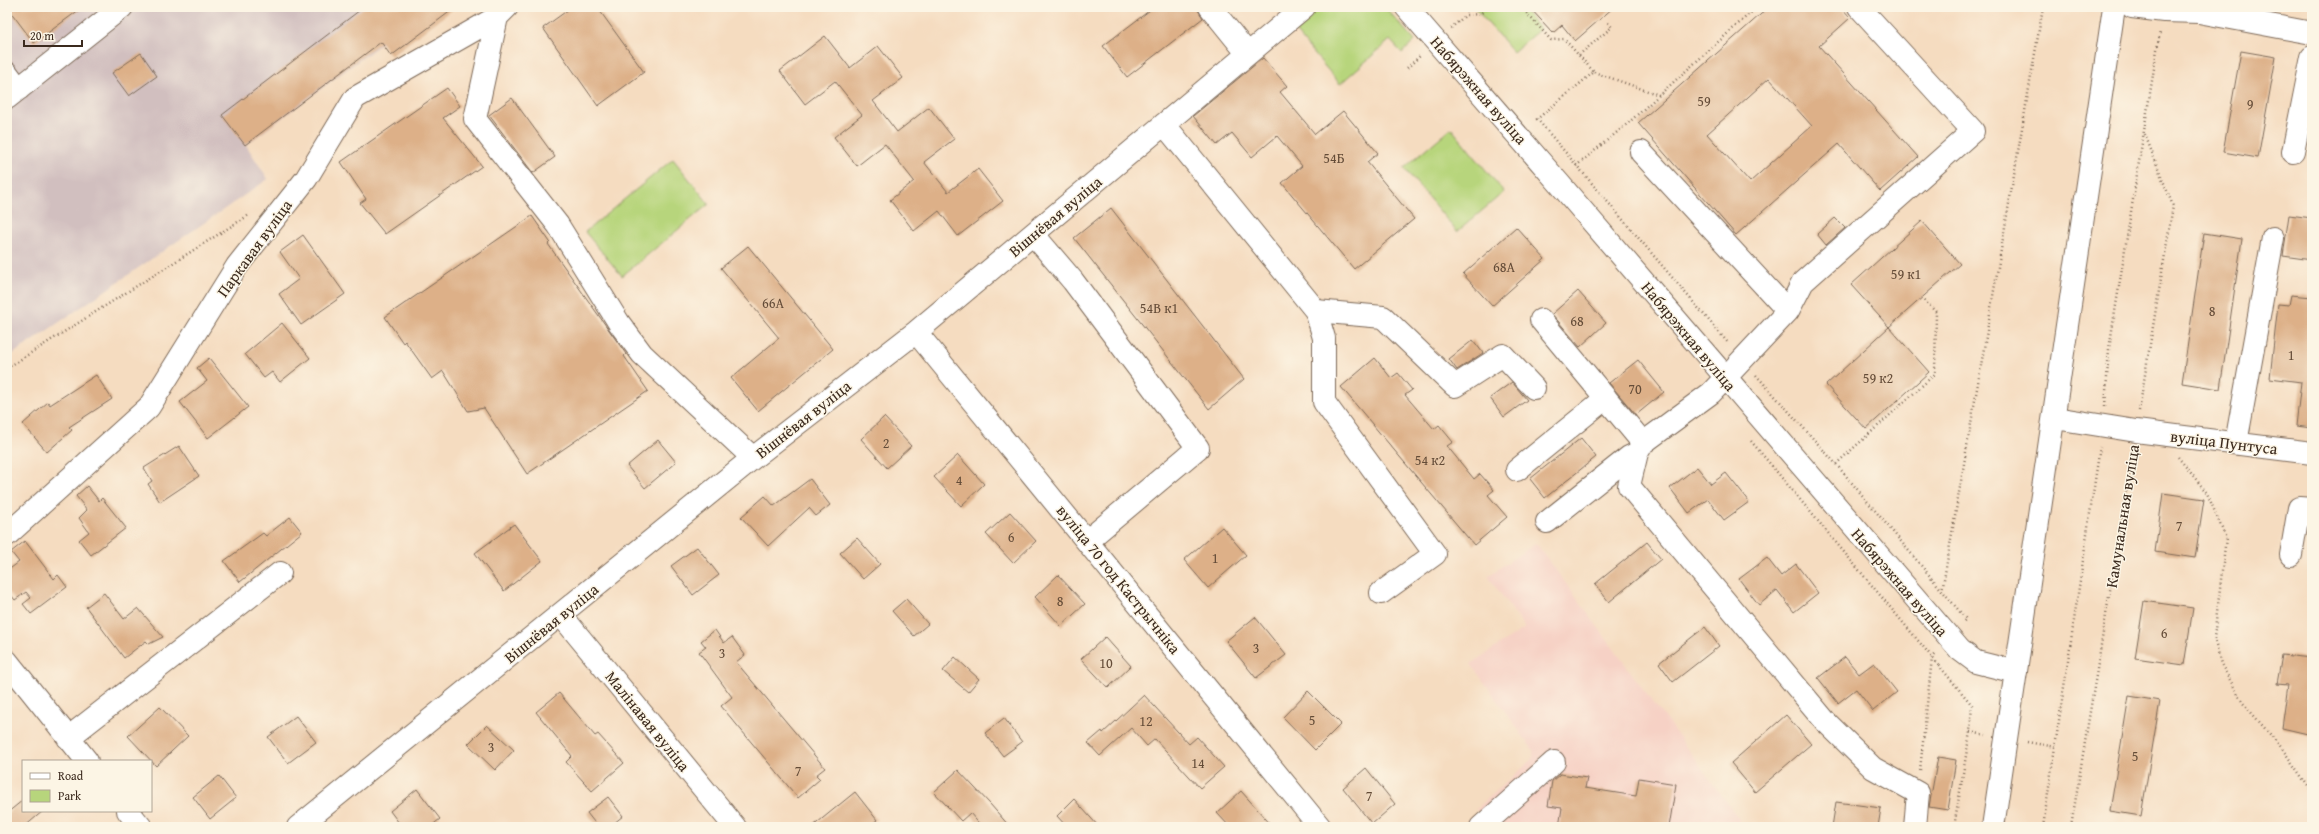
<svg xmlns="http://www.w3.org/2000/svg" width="2319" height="834" font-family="'Gentium Book Plus',serif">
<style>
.built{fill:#f6d1c5}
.industrial{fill:#d1bfbf}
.green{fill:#b7d57c;stroke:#79804d}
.building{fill:#ddb088;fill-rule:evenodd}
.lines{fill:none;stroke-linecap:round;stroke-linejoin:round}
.minor-casing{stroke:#7c6857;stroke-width:24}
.path{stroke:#7c6857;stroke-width:2.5;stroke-dasharray:1 3;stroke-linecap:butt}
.minor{stroke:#fff;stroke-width:22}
.labels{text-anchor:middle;stroke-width:3;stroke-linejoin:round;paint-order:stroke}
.number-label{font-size:14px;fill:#644c38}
.street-label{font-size:16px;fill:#3b2a1e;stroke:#fcf5e5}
</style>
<rect width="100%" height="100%" fill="#fcf5e5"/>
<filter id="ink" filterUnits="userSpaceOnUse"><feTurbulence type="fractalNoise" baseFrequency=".025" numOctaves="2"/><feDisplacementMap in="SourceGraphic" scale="8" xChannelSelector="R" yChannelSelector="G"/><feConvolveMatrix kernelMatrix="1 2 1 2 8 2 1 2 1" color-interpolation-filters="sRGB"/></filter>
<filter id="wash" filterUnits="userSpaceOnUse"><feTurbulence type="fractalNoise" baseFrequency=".012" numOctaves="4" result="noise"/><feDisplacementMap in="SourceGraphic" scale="16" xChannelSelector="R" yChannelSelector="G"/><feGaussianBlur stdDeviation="0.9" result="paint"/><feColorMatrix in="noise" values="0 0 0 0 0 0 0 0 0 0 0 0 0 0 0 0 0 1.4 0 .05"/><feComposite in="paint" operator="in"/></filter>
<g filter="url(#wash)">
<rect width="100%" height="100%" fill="#f5dcc0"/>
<path class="built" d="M1536,543L1739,819L1737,827H1491L1476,809L1533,759V750L1471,664L1525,628L1488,576Z"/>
<path class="industrial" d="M7,7H430L246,145L268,179L7,358Z"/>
<path class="green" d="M1316,7H1385L1415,41L1402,53L1390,40L1340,84L1292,28Z
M1474,7H1521L1540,29L1513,52Z
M1451,128L1504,192L1457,232L1404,168Z
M673,159L709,204L622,276L585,232Z"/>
<g id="blocks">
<path class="building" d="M7,7H83L34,43Z
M364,7H456L391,56L381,42L245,145L222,115Z
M572,7H597L644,72L598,106L543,28Z
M1154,7H1196L1203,18L1127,77L1103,46Z
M1529,7H1614L1575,41L1562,25L1553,33Z
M1769,7H1840L1850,18L1819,46L1918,157L1880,191L1839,144L1736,235L1638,123ZM1769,78L1812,126L1750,182L1707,134Z
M825,36L850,68L878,46L903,78L873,101L897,132L929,107L954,139L924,162L948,192L978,169L1003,201L958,236L939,211L914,231L890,200L914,181L885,144L857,166L834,137L862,115L835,81L805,104L780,71Z
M2241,51L2276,57L2258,158L2223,152Z
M141,53L157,76L129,96L112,73Z
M1263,58L1287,86L1280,92L1315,134L1343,111L1378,153L1367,162L1414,219L1354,269L1282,183L1302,166L1277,136L1252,157L1232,133L1217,145L1193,116Z
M447,88L460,106L443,118L482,166L385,234L360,203L366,199L341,162Z
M512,98L555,157L533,173L489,115Z
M1111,208L1244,379L1209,409L1074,238Z
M2289,215L2312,218V260L2283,256Z
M532,216L550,242L548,244L626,354L624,356L648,391L527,474L484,408L468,411L443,371L432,379L405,341L403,343L385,317Z
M1835,218L1845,228L1826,245L1817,234Z
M1922,221L1960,264L1889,327L1851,285Z
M1516,227L1545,259L1492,306L1463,274Z
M2204,233L2242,239L2220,389L2182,383Z
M303,235L345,294L301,325L279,294L299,279L280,252Z
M748,246L833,349L758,411L731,378L779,338L721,268Z
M1578,291L1606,323L1580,347L1552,314Z
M2291,295L2312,297V379L2307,380H2312V428L2296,426L2301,382L2270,378L2278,304L2289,305Z
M282,323L310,358L280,382L272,372L264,378L245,354Z
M1889,327L1929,372L1866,429L1826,385Z
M1473,340L1483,353L1457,370L1449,359Z
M209,358L248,407L208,438L180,402L207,381L197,368Z
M1375,358L1391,378L1398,373L1412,390L1405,395L1434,429L1439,425L1453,442L1447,446L1474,479L1480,474L1494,490L1488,495L1507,517L1474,545L1341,387Z
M1638,360L1664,392L1636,415L1609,383Z
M96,375L112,399L69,427L72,430L47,452L23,424L48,402L50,405Z
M1512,382L1527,400L1504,417L1490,398Z
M884,417L911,446L887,468L861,439Z
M1581,438L1596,457L1545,498L1530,479Z
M658,440L676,462L645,488L627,466Z
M179,446L199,476L160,502L148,484L152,481L144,468Z
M958,455L984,484L961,506L934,477Z
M1697,467L1711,484L1726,473L1749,502L1724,520L1708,499L1689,513L1670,488Z
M810,479L830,505L816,516L809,508L768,546L741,517L765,496L774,506Z
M87,486L99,501L102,498L126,528L91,555L79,540L89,532L79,518L87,510L76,496Z
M2163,493L2204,499L2195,558L2155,552Z
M1010,512L1036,541L1013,563L986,534Z
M290,517L302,532L240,582L224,561L263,533L266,536Z
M514,524L542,561L504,591L475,553Z
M1222,527L1246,555L1208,588L1184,560Z
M857,538L880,564L863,579L840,553Z
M25,541L54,579L58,575L67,587L31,614L23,604L31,598L26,592L15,600L7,590V571L19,562L11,552Z
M1647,542L1661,559L1609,602L1595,584Z
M697,547L719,575L693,595L671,566Z
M1767,558L1781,576L1796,564L1818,593L1794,612L1777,590L1759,605L1739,579Z
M1058,575L1085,604L1061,626L1035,597Z
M104,593L124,619L138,608L163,637L149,644L146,641L124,658L86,607Z
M906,599L928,624L914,636L892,611Z
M2144,601L2193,608L2184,665L2135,658Z
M1255,617L1286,655L1256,678L1226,641Z
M1705,627L1719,646L1673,682L1659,663Z
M715,630L724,643L732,637L745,655L736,662L825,768L816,775L820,779L798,798L721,706L732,697L699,652L706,647L701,641Z
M1105,637L1131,666L1108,688L1081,659Z
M2282,655L2312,658V735L2282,728L2288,685L2277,684Z
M955,657L979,679L968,692L943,671Z
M1845,657L1859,674L1874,663L1897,692L1873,711L1856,689L1838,703L1818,678Z
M1308,691L1341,724L1315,750L1283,717Z
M559,693L595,736L598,734L624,763L592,791L566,762L572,756L536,712Z
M1144,695L1189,744L1197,737L1224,767L1200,788L1155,739L1147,746L1131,728L1100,756L1088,743L1102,731L1103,733Z
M2129,696L2160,701L2141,816L2110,811Z
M160,707L188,736L156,766L128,736Z
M1786,715L1811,744L1755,792L1731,763Z
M296,716L316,742L288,763L268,737Z
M1004,718L1022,742L1003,756L985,733Z
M487,725L514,750L495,770L468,744Z
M1938,757L1956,760L1948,810L1929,807Z
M1366,768L1395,804L1372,824L1343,788Z
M958,770L990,804L1010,827H982L970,813L961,821L934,792Z
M1560,774L1587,778L1585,788L1636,796L1639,778L1676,784L1669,827H1559L1562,808L1548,806L1552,781Z
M219,776L236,798L210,819L193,797Z
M417,789L440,819L430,827H402L390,811Z
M1241,791L1273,827H1230L1217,813Z
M855,792L877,820L868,827H812Z
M608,797L623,816L609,827H598L587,813Z
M1074,799L1099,827H1067L1057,816Z
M23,800V811H43L24,827H7V813Z
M1836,802L1881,808L1878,827H1832Z"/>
</g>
</g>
<g filter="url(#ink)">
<use href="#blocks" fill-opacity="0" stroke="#7c6857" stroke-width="1"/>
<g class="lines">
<defs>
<path id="minor" d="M1210,7L1248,54
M1406,7L1558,182L1960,650L1976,662L2016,672
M2132,7L2164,11L2199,12L2312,33
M497,17L475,119L558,225L619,323L642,354L753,458
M7,73L19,89
M7,98L122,7
M1164,124L1316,311L1324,338V402L1435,554L1381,593
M1641,152L1788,311L1711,393L1643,443
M2293,152L2312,57
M1033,234L1073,281L1198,448L1088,540
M1316,311L1383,317L1455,386L1503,355L1534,388
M1788,311L1803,282L1973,131L1859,7
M1541,320L1643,443L1637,453L1629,486L1826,722L1873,768L1918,793L1915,827
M916,332L1320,827
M2055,418L2136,431L2312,453
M2236,443L2273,238
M1517,470L1606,398
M1547,522L1629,457L1637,453
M7,535L149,407L237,266L306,179L355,98L497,17L507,7
M2291,555L2299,508L2312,509
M561,615L735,827
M7,661L87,761
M68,738L280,573
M128,811L141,827
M298,827L753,458L916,332L1304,7
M1481,827L1554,762
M1993,827L2114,7"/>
</defs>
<use href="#minor" class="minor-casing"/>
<path class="path" d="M1521,7L1551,40L1564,39L1594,72L1537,119L1729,344
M1451,28L1466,15L1480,14L1489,7
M1579,55L1612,27L1607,22
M1407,68L1421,55
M1594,72L1659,95
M1576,166L1627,124L1757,7
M7,368L249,215
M1756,375L1836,464L1966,619L1963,622
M1898,400L1903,406
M2105,406L2109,349L2160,31
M2139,411L2173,206L2144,132
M1751,441L1972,705L1970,732L1954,827
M2178,457L2207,493L2226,538L2214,638L2221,664L2243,703L2281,747L2312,792
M1836,464L1935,374L1936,312L1922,298
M1942,591L2043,7
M1970,732L1986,735
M2027,742L2056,747
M1920,770L1932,658L1936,654
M2043,827L2100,447
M2071,827L2133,451"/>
<use href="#minor" class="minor"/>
</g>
</g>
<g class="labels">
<g class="number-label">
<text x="1704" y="106">59</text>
<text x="2250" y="109">9</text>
<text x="1334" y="163">54Б</text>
<text x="1504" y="272">68А</text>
<text x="1906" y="279">59 к1</text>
<text x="773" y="308">66А</text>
<text x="1159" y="313">54В к1</text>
<text x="2212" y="316">8</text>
<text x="1577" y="326">68</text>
<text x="2291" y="360">1</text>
<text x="1878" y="383">59 к2</text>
<text x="1635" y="394">70</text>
<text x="886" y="448">2</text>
<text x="1430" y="465">54 к2</text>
<text x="959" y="485">4</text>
<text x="2179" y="531">7</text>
<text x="1011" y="542">6</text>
<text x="1215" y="563">1</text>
<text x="1060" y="606">8</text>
<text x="2164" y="638">6</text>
<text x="1256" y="653">3</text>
<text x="722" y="658">3</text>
<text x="1106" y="668">10</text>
<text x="1312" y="725">5</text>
<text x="1146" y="726">12</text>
<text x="491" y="752">3</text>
<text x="2135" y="761">5</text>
<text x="1198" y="768">14</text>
<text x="798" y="776">7</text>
<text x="1369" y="801">7</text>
</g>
<g class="street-label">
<text transform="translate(1479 90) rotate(49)" y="6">Набярэжная вуліца</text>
<text transform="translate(1055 216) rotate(-40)" y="6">Вішнёвая вуліца</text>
<text transform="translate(254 248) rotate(-54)" y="6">Паркавая вуліца</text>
<text transform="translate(1689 336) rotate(50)" y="6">Набярэжная вуліца</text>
<text transform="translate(803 419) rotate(-38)" y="6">Вішнёвая вуліца</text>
<text transform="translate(2224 442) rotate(7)" y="6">вуліца Пунтуса</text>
<text transform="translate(2122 516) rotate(-81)" y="6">Камунальная вуліца</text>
<text transform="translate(1119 579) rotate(51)" y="6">вуліца 70 год Кастрычніка</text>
<text transform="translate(1900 582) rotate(49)" y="6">Набярэжная вуліца</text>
<text transform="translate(551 623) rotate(-39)" y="6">Вішнёвая вуліца</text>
<text transform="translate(648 721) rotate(51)" y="6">Малінавая вуліца</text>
</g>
</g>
<rect width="2319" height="834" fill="none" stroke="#fcf5e5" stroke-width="24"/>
<rect x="22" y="760" width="130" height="52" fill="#fcf5e5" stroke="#afa495"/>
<rect x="30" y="773" width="20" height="6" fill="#ffffff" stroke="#afa495"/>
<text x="58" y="780" font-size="12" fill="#3b2a1e">Road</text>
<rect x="30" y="790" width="20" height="12" fill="#b7d57c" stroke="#afa495"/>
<text x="58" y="800" font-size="12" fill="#3b2a1e">Park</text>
<path d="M24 40v6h58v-6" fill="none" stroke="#3b2a1e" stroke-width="2"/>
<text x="30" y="40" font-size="12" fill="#3b2a1e" stroke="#fcf5e5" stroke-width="3" paint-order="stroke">20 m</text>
</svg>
